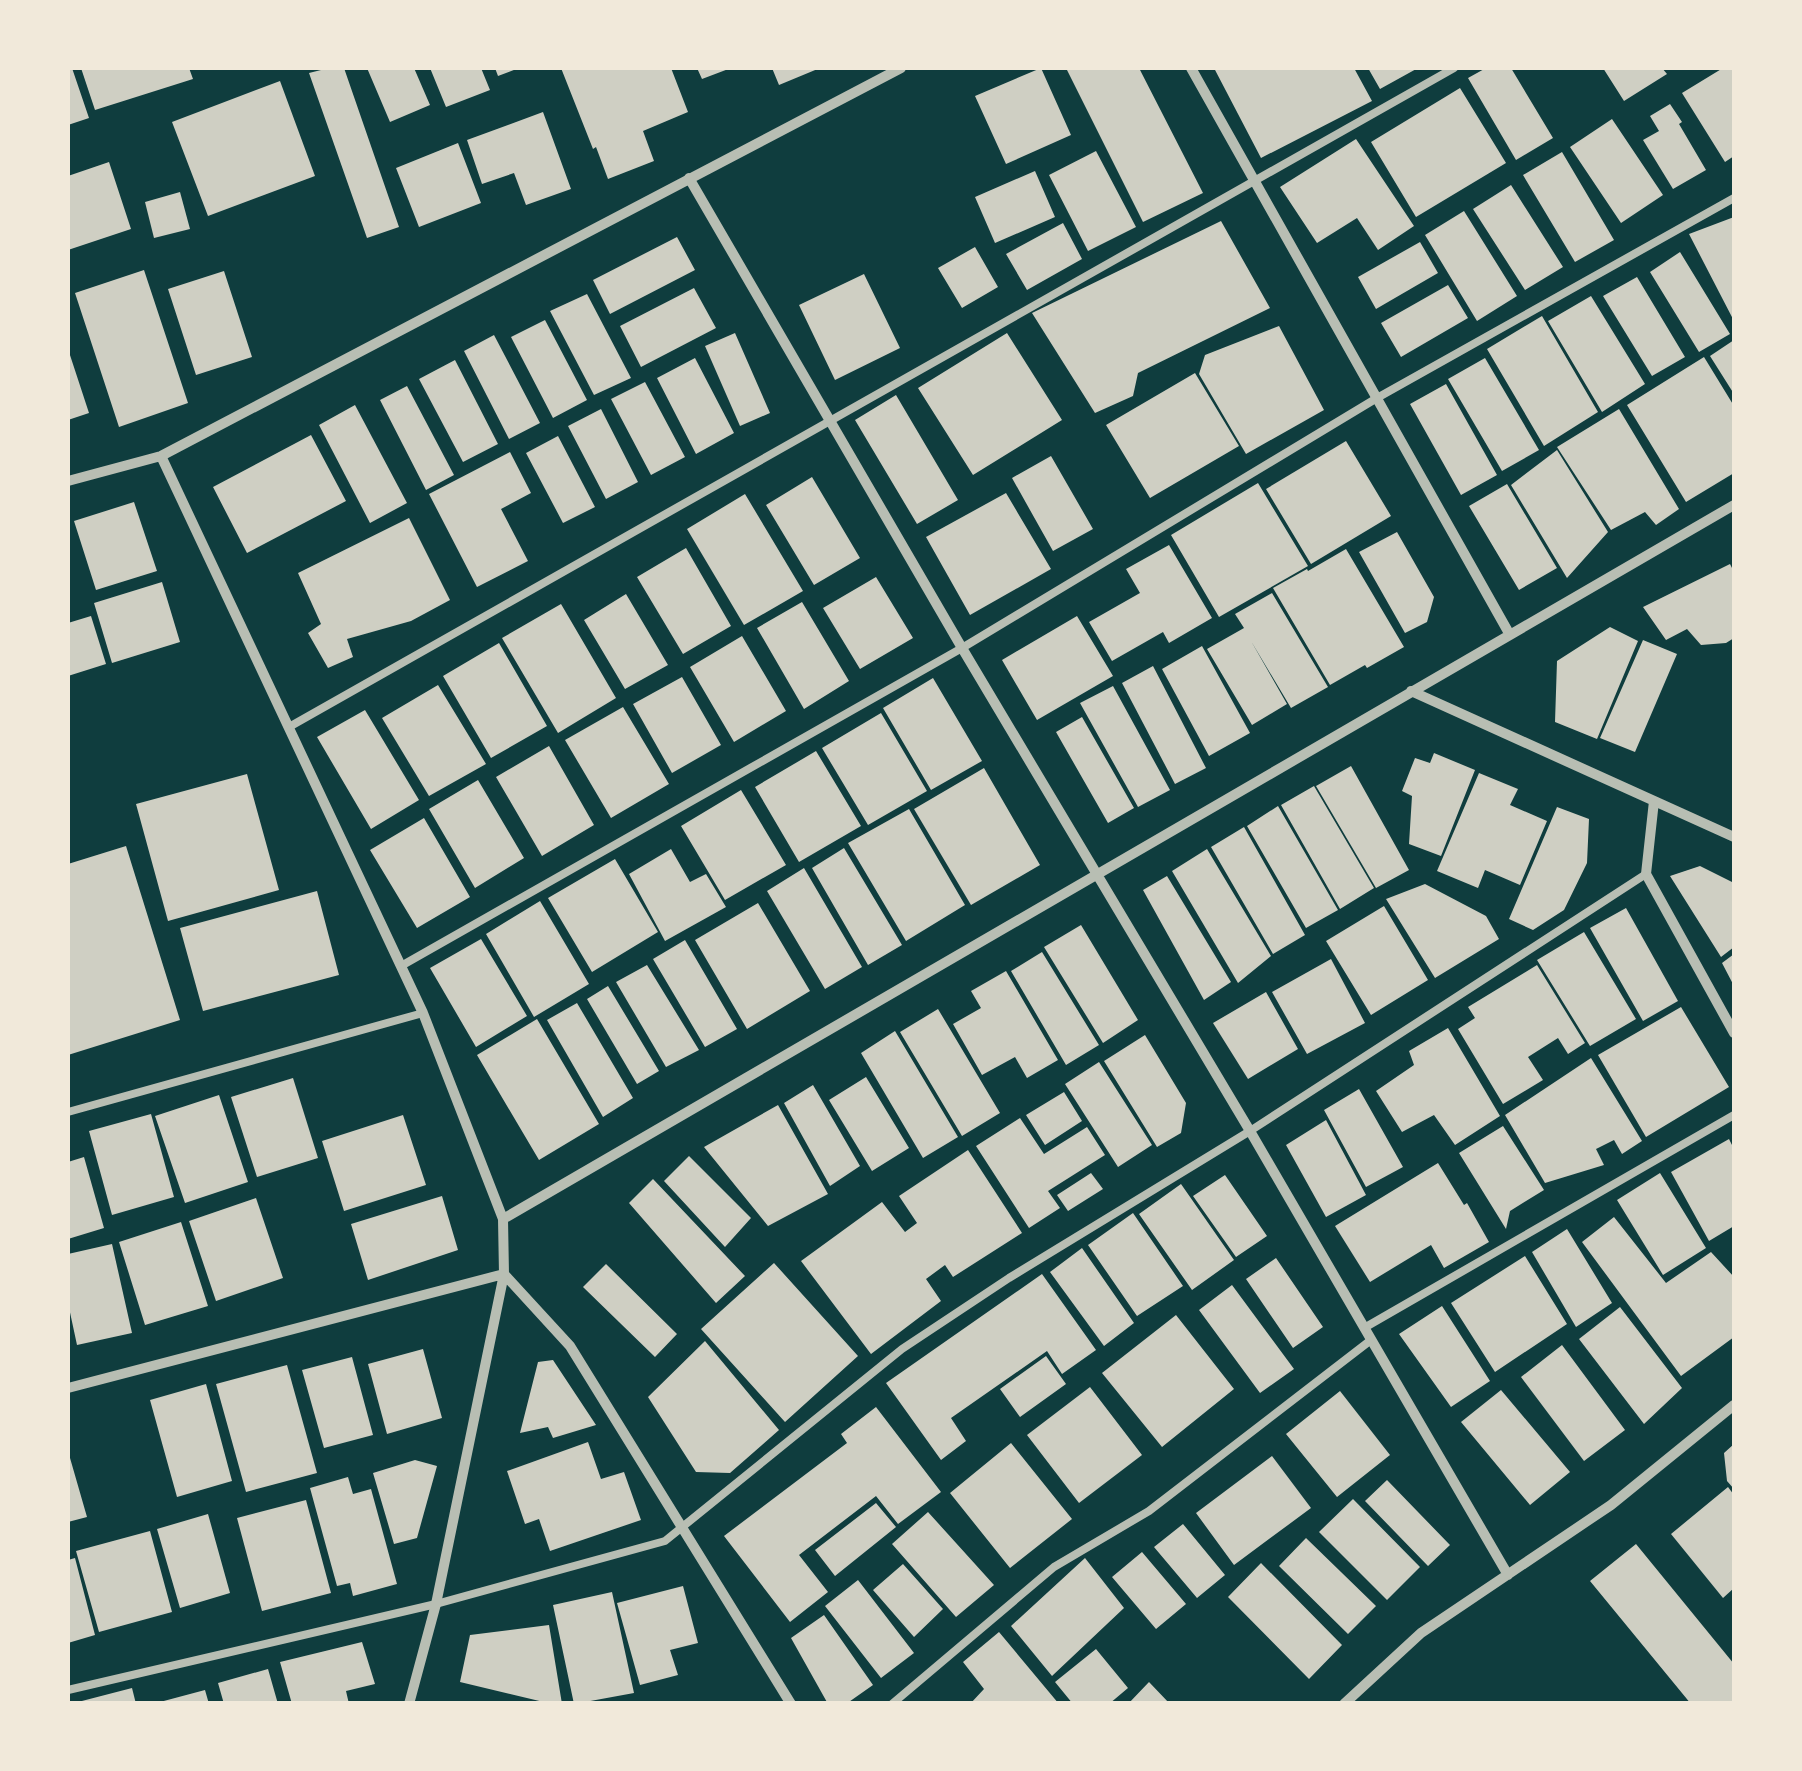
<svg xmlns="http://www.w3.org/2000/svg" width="1802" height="1771" font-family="Overpass,sans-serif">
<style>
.building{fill:#cfcfc3}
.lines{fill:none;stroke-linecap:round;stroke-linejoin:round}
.service{stroke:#b8beb3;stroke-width:8}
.minor{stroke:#b8beb3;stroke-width:10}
</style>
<rect width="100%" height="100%" fill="#0f3d3e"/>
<path class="building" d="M68,68H72L89,118L68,125Z
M81,68H189L193,79L95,110Z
M329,68H344L399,227L367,238L309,73Z
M367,68H414L430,105L390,122Z
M430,68H481L490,90L446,107Z
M495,68H519L498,76Z
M561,68H671L688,112L643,131L654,161L608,179L596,147L593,149Z
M697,68H731L702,79Z
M772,68H820L779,85Z
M1041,68L1071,135L1006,164L975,96Z
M1066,68H1139L1203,193L1143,222Z
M1214,68H1354L1372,101L1261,158Z
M1368,68H1418L1380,89Z
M1486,68H1511L1553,138L1516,160L1468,78Z
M1603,68H1662L1667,74L1624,101Z
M1723,68H1734V156L1725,162L1682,93Z
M280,81L315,176L208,216L172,122Z
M1460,88L1506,163L1416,217L1371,142Z
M1670,104L1682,122L1679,124L1706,170L1673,189L1643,140L1659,131L1650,116Z
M543,112L571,189L526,205L514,173L482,184L467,140Z
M1612,119L1663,195L1621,223L1570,147Z
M1356,139L1414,226L1378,250L1357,218L1317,243L1280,187Z
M458,143L481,203L419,227L396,168Z
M1096,151L1136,227L1088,251L1049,175Z
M1562,152L1614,240L1575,262L1523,175Z
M109,162L131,229L68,250V176Z
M1035,171L1055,217L995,243L975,197Z
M1511,185L1563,267L1525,290L1473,209Z
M180,192L190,229L154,238L145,202Z
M1464,211L1517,296L1477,321L1425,235Z
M1734,217V321L1689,234Z
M1221,221L1270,308L1138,373L1133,396L1095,413L1032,313Z
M1063,223L1082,259L1027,290L1006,254Z
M677,237L695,270L610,314L593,280Z
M1420,242L1438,273L1376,309L1358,277Z
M975,247L998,287L962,308L938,268Z
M1680,252L1730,334L1699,352L1650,272Z
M144,270L188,403L119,427L75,293Z
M224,271L252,357L196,375L168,289Z
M864,274L900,348L835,380L799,305Z
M1637,277L1685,357L1652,376L1603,296Z
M1448,285L1468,318L1401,357L1381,323Z
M694,288L716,328L641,367L620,326Z
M587,294L631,378L594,395L550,311Z
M1591,296L1645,384L1602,412L1548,321Z
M1542,316L1598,412L1544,446L1487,349Z
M545,320L587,400L553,418L511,337Z
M1279,326L1324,410L1246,454L1199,374L1205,355Z
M735,333L770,413L740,426L705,346Z
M1007,333L1062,420L973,475L918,388Z
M494,335L540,423L509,439L464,351Z
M1734,340V394L1710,356Z
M68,349L89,413L68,420Z
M1704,357L1734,406V473L1686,502L1627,405Z
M695,358L734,433L696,454L657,378Z
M1485,358L1539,450L1502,471L1448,379Z
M455,360L498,444L463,462L419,379Z
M1195,373L1239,446L1150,498L1106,425Z
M645,382L685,457L651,475L611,399Z
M1446,384L1497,475L1461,495L1410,404Z
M407,386L454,475L426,490L380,400Z
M896,395L958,500L917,524L855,420Z
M355,405L407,503L370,523L319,425Z
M601,409L638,482L606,499L568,426Z
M1619,409L1679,509L1656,525L1645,512L1611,530L1557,447Z
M311,435L346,501L247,553L213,487Z
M558,436L595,507L563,523L526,453Z
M1346,441L1391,516L1311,564L1266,489Z
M1557,450L1608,532L1567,578L1511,485Z
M510,452L531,493L501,509L528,561L477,587L429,494Z
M1051,456L1093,529L1053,551L1012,478Z
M812,477L860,558L814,585L766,505Z
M1258,483L1308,566L1219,617L1171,535Z
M1507,484L1557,568L1519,590L1469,506Z
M1006,493L1051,569L970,615L926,537Z
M745,494L803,591L744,625L687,529Z
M134,502L157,571L96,590L74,521Z
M409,518L450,600L411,621L347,639L353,657L328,668L308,633L321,624L298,573Z
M1397,532L1434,597L1427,622L1405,633L1359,552Z
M1169,545L1212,618L1169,643L1163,632L1112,661L1089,622L1140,593L1126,569Z
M686,548L731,626L683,654L637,577Z
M1346,549L1404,647L1367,668L1365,665L1330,685L1273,588L1307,569L1308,571Z
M1730,564L1734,572V638L1726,643L1701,645L1687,629L1666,640L1643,607Z
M876,577L913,638L860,669L823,608Z
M162,582L180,642L112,663L94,603Z
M1272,593L1328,687L1291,708L1251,641L1287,704L1252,725L1207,649L1244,628L1235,614Z
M626,594L668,665L625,689L584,620Z
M802,602L849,681L804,709L757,628Z
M561,604L616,698L558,733L502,638Z
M91,616L106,664L68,676V623Z
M1077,616L1113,676L1037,720L1002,660Z
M1610,627L1638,641L1597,739L1555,722L1557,661Z
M742,636L786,711L734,742L690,667Z
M1643,640L1677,654L1635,752L1600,738Z
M499,643L547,726L491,758L443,676Z
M1202,646L1250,733L1209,756L1162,669Z
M1153,666L1206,768L1175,784L1122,683Z
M682,677L721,745L672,773L633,704Z
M933,678L982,761L931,790L883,708Z
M438,685L486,764L429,796L382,718Z
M1113,686L1170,790L1138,807L1080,703Z
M623,707L669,784L611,818L565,740Z
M365,710L419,800L371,829L317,737Z
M881,713L927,791L868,825L822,748Z
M1082,717L1134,808L1108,823L1056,732Z
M549,746L594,825L542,856L496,777Z
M816,751L861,826L799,862L755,787Z
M1434,753L1475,770L1441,856L1409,844L1412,796L1402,791L1415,758L1430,763Z
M1351,766L1409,870L1376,888L1316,786Z
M984,768L1040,865L971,905L914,809Z
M1479,773L1518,789L1510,805L1547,821L1520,885L1485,870L1478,888L1437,871Z
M247,774L279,890L168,921L136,804Z
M478,780L524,858L475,888L429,809Z
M1314,786L1374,888L1340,909L1281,805Z
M741,790L786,865L725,900L681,826Z
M1278,806L1338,910L1306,928L1247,826Z
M1557,807L1589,819L1587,863L1564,910L1533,930L1509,919Z
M909,809L965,905L906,941L848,843Z
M424,818L470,897L417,928L370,850Z
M1244,827L1305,935L1273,954L1211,847Z
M126,846L180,1020L68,1055V864Z
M844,848L902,945L868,965L812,868Z
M671,849L690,882L706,874L726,907L665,941L629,874Z
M1207,849L1271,956L1238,983L1172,871Z
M615,859L658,932L592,972L548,898Z
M1700,866L1734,883V947L1721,957L1670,876Z
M804,868L862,967L825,989L767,891Z
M1167,876L1231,982L1204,1000L1143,890Z
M1425,884L1486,916L1499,939L1435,978L1386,899Z
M317,891L339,975L203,1011L180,928Z
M540,901L589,984L534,1017L486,934Z
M758,903L810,991L747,1029L695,940Z
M1384,906L1428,980L1371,1015L1326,941Z
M1626,908L1678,1001L1643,1021L1590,928Z
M1081,925L1138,1020L1103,1043L1044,947Z
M1584,932L1636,1019L1590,1046L1537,960Z
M481,939L527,1016L476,1047L430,968Z
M685,940L737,1029L705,1047L653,959Z
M1042,952L1099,1045L1066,1065L1011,971Z
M1734,954V986L1722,963Z
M1331,959L1365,1023L1307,1054L1272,992Z
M647,965L699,1050L666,1067L616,982Z
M1537,965L1585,1043L1568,1054L1558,1038L1528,1057L1543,1080L1503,1104L1458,1029L1475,1018L1468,1007Z
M1006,971L1058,1060L1027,1078L1015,1057L982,1075L953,1024L981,1008L971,991Z
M608,986L659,1071L637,1084L587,999Z
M1266,992L1298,1049L1248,1079L1213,1023Z
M577,1003L633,1098L603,1117L547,1020Z
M1681,1007L1729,1087L1646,1137L1598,1055Z
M938,1009L1000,1113L962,1136L900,1032Z
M537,1019L599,1124L539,1160L477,1055Z
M1448,1028L1500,1116L1455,1145L1434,1115L1402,1132L1376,1091L1414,1065L1409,1051Z
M895,1031L958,1137L923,1158L861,1053Z
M1145,1035L1186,1103L1181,1133L1157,1147L1104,1061Z
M1591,1058L1642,1141L1622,1154L1614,1140L1596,1149L1604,1165L1545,1183L1505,1115Z
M1099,1062L1152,1145L1118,1167L1065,1084Z
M866,1077L909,1148L872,1171L829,1100Z
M293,1078L318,1158L257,1177L231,1097Z
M813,1085L860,1166L830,1186L784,1103Z
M1359,1089L1403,1167L1366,1187L1324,1110Z
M1064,1092L1082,1121L1045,1145L1026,1115Z
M219,1095L248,1182L185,1203L155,1116Z
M778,1105L828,1194L768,1226L704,1147Z
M151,1114L174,1197L112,1215L89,1131Z
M403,1115L426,1185L344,1211L322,1141Z
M1020,1118L1044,1154L1087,1127L1105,1155L1048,1191L1060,1208L1029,1228L976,1146Z
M1326,1120L1366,1195L1326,1217L1286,1145Z
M1503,1126L1544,1190L1510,1211L1506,1229L1459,1153Z
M1729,1139L1734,1149V1226L1709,1241L1671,1172Z
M968,1150L1022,1233L953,1277L945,1265L926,1279L941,1301L871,1354L801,1261L882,1202L905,1232L917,1223L899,1196Z
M689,1156L751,1218L725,1247L664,1181Z
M84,1157L104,1228L68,1239V1162Z
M1438,1163L1464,1205L1467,1203L1489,1242L1444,1268L1431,1245L1370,1282L1335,1226Z
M1091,1173L1103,1189L1068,1211L1057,1195Z
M1660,1173L1706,1248L1663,1275L1617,1200Z
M1225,1175L1267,1236L1236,1257L1193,1196Z
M653,1179L745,1276L716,1303L629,1203Z
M1181,1184L1234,1260L1192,1290L1139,1214Z
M442,1196L458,1250L368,1280L351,1224Z
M256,1198L283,1278L216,1301L189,1221Z
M1133,1213L1183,1286L1137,1316L1088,1245Z
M1614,1217L1666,1283L1711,1252L1734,1277V1337L1681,1376L1582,1242Z
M181,1222L208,1306L145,1325L119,1242Z
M1567,1229L1612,1303L1576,1327L1532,1252Z
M112,1244L132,1333L77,1345L68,1303V1254Z
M1082,1248L1134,1323L1104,1346L1050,1272Z
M1525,1256L1567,1324L1495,1372L1451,1303Z
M1276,1258L1323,1327L1293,1348L1246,1279Z
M774,1263L858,1356L785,1422L701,1329Z
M606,1264L677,1334L655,1357L583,1287Z
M1042,1274L1096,1350L1062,1374L1047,1351L951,1418L966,1441L941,1460L886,1383Z
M1232,1285L1294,1369L1260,1393L1199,1310Z
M1442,1306L1490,1381L1451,1407L1399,1334Z
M1620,1307L1682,1388L1644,1424L1579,1339Z
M1176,1315L1234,1389L1162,1447L1102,1373Z
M705,1341L779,1430L730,1473L696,1472L648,1397Z
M1562,1345L1625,1430L1584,1461L1521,1377Z
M423,1349L442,1418L387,1434L368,1364Z
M1046,1356L1066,1384L1020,1417L1000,1389Z
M352,1357L373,1435L324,1448L302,1370Z
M553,1360L596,1425L553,1438L548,1427L520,1433L538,1362Z
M287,1365L317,1473L246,1492L216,1384Z
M206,1384L232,1481L177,1497L150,1400Z
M1090,1387L1142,1455L1079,1503L1027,1435Z
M1501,1390L1570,1472L1530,1505L1461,1422Z
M1340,1391L1390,1455L1337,1497L1286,1434Z
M876,1407L941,1492L898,1524L876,1496L799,1555L828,1592L790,1622L724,1536L847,1443L841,1434Z
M588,1442L601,1479L624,1472L641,1520L550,1551L539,1519L525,1524L507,1471Z
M1011,1443L1072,1519L1010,1568L950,1493Z
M1734,1444V1489L1727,1481L1724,1453Z
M68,1451L87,1517L68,1522Z
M1272,1456L1311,1508L1234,1565L1196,1513Z
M415,1460L437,1466L417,1538L394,1544L373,1473Z
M348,1477L353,1494L371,1489L397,1584L353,1596L350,1583L337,1586L310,1488Z
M1387,1480L1450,1545L1428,1566L1365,1501Z
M1728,1487L1734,1495V1588L1723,1598L1671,1534Z
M1353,1499L1420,1567L1387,1600L1319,1532Z
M306,1500L331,1593L262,1611L237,1518Z
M876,1503L896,1527L835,1576L815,1550Z
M928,1512L994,1585L956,1617L892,1544Z
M208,1514L230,1593L180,1608L157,1529Z
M1183,1524L1225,1575L1197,1598L1154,1547Z
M150,1531L172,1612L99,1632L76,1551Z
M1306,1538L1376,1606L1348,1634L1279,1566Z
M1636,1544L1734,1664V1704H1691L1590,1581Z
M1142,1552L1186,1604L1156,1629L1112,1577Z
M75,1558L95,1635L68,1643V1560Z
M1085,1558L1124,1608L1052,1676L1011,1626Z
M1261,1563L1342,1645L1309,1679L1228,1597Z
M903,1564L943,1609L914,1637L873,1590Z
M858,1580L914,1653L881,1678L825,1606Z
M683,1586L698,1643L670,1650L678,1675L640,1685L617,1603Z
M612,1592L634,1693L574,1704L553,1605Z
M824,1615L873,1685L846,1704H828L791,1638Z
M549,1625L562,1704H552L460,1682L470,1635Z
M999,1632L1059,1704H970L984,1689L963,1662Z
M362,1642L375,1684L346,1691L349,1704H292L280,1662Z
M1096,1649L1128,1688L1109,1704H1073L1055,1682Z
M268,1669L278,1704H224L218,1683Z
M1149,1682L1170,1704H1128Z
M132,1688L136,1704H78V1702Z
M205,1690L209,1704H160V1702Z"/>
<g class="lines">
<path class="service" d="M289,727L1454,68
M401,966L962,648L1377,398L1734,198
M68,1112L423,1013
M1364,1328L1734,1115
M68,1690L436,1604L665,1541L902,1349L1009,1278L1250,1131L1646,874
M892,1704L1054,1567L1149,1511L1371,1340"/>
<path class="minor" d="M1191,68L1510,635
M689,178L962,648L1250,1131L1508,1575
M161,456L423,1013L503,1219L504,1274L436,1604L409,1704
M68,481L161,456L901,68
M1411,691L1734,837
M1654,801L1646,874L1734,1033
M503,1219L1734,505
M68,1388L504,1274L570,1346L791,1704
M1344,1704L1421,1633L1611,1505L1734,1405"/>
</g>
<rect width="1802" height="1771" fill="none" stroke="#f1e9da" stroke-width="140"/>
</svg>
